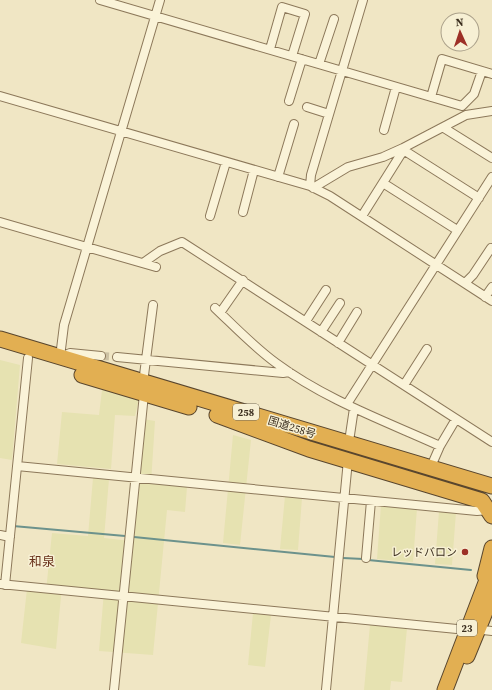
<svg xmlns="http://www.w3.org/2000/svg" width="492" height="690" font-family="'Source Serif 4','Noto Sans JP',serif">
<style>
.farmland{fill:#e6e2b1}
.lines{fill:none;stroke-linecap:round;stroke-linejoin:round}
.stream{stroke:#6c928c;stroke-width:2}
.street-tunnel{stroke:#ccc1a3;stroke-width:8;stroke-dasharray:8 4;stroke-linecap:butt}
.street-casing{stroke:#8c785a;stroke-width:10}
.highway-casing{stroke:#59462e;stroke-width:17}
.street{stroke:#faf3d8;stroke-width:8}
.highway{stroke:#e2af52;stroke-width:15}
.poi-dot{fill:#9d3027;stroke:#f7f0d4;stroke-width:1.5}
.labels{text-anchor:middle;stroke-width:3;stroke-linejoin:round;paint-order:stroke}
.shield{fill:#f7f0d4;stroke:#736855;stroke-width:1}
.shield-label{font-size:10px;font-weight:bold;fill:#3b2e1e}
.street-label{font-size:11px;fill:#3b2e1e;stroke:#f7f0d4}
.poi-label{font-size:11px;fill:#3b2e1e;stroke:#f7f0d4;text-anchor:end}
.quarter-label{font-size:13px;fill:#69321c;stroke:#f7f0d4}
</style>
<rect width="100%" height="100%" fill="#f0e6c4"/>
<path class="farmland" d="M0,360L20,365L12,460L0,458Z
M102,390L139,399L135,416L115,415L111,469L57,464L62,412L99,415Z
M143,419L155,421L151,483L187,487L185,512L167,510L153,655L99,651L104,591L62,586L56,649L21,643L27,589L46,591L52,533L88,536L93,478L109,479L104,538L131,541Z
M233,435L251,440L240,545L223,543Z
M285,496L302,498L298,550L280,549Z
M381,505L417,508L413,562L377,559Z
M439,511L456,512L452,565L435,564Z
M253,613L271,615L265,667L248,665Z
M370,625L407,628L402,682L391,681L390,690H364Z"/>
<g class="lines">
<path class="stream" d="M13,526L125,536
M134,537L335,557
M343,558L363,559
M368,560L471,570"/>
<path class="street-tunnel" d="M101,356L117,357"/>
<defs>
<path id="street" d="M100,0L462,106L474,94L482,71
M270,49L282,7L305,14L292,56
M319,64L334,19
M0,96L310,186L330,196L492,301
M431,97L442,59L492,74
M289,101L302,59
M307,107L329,114
M444,128L492,158
M384,130L396,87
M403,148L405,151L479,198
M278,177L294,124
M383,183L457,230
M310,186L311,175L363,0
M313,188L348,167L383,157L403,148L466,115L492,111
M243,212L254,170
M210,216L226,162
M362,216L401,154L405,151
M0,222L156,267
M143,263L160,251L182,242L492,442
M465,283L473,275L491,248
M485,297L492,287
M215,308C235,327 254,347 276,363C326,400 385,421 440,446
M220,313L243,280
M306,321L326,290
M321,332L340,303
M338,343L357,312
M63,356L70,353L101,356
M60,357L64,325L160,0
M117,357L283,373L289,372
M143,383L153,305
M404,385L427,349
M347,404L492,177
M350,435L354,408
M433,462L440,446L456,419
M17,466L477,511L489,510
M0,535L10,537
M366,558L371,501
M0,584L467,630
M5,585L28,358
M481,623L483,630L492,631
M114,690L144,394
M326,690L348,460"/>
<path id="highway" d="M0,339L492,486
M82,375L189,407
M217,415L309,449L482,501L492,516
M485,576L492,548
M467,656L492,595
M445,690L492,567"/>
</defs>
<use href="#street" class="street-casing"/>
<use href="#highway" class="highway-casing"/>
<use href="#street" class="street"/>
<use href="#highway" class="highway"/>
</g>
<circle class="poi-dot" cx="465" cy="552" r="4"/>
<g class="labels">
<g class="shield">
<rect x="233" y="404" width="26" height="16" rx="3"/>
<rect x="457" y="620" width="20" height="16" rx="3"/>
</g>
<g class="shield-label">
<text x="246" y="416">258</text>
<text x="467" y="632">23</text>
</g>
<g class="street-label">
<text transform="translate(292 427) rotate(17)" y="4">国道258号</text>
</g>
<g class="poi-label">
<text x="457" y="556">レッドバロン</text>
</g>
<g class="quarter-label">
<text x="42" y="566">和泉</text>
</g>
</g>
<g transform="translate(460 32) rotate(357)"><circle r="19" fill="#f7f0d4" stroke="#aca28b"/>
<path d="M0-3L7 15L0 10L-7 15Z" fill="#9d3027"/>
<text y="-6" font-size="11" font-weight="bold" text-anchor="middle" fill="#3b2e1e">N</text>
</g>
</svg>
